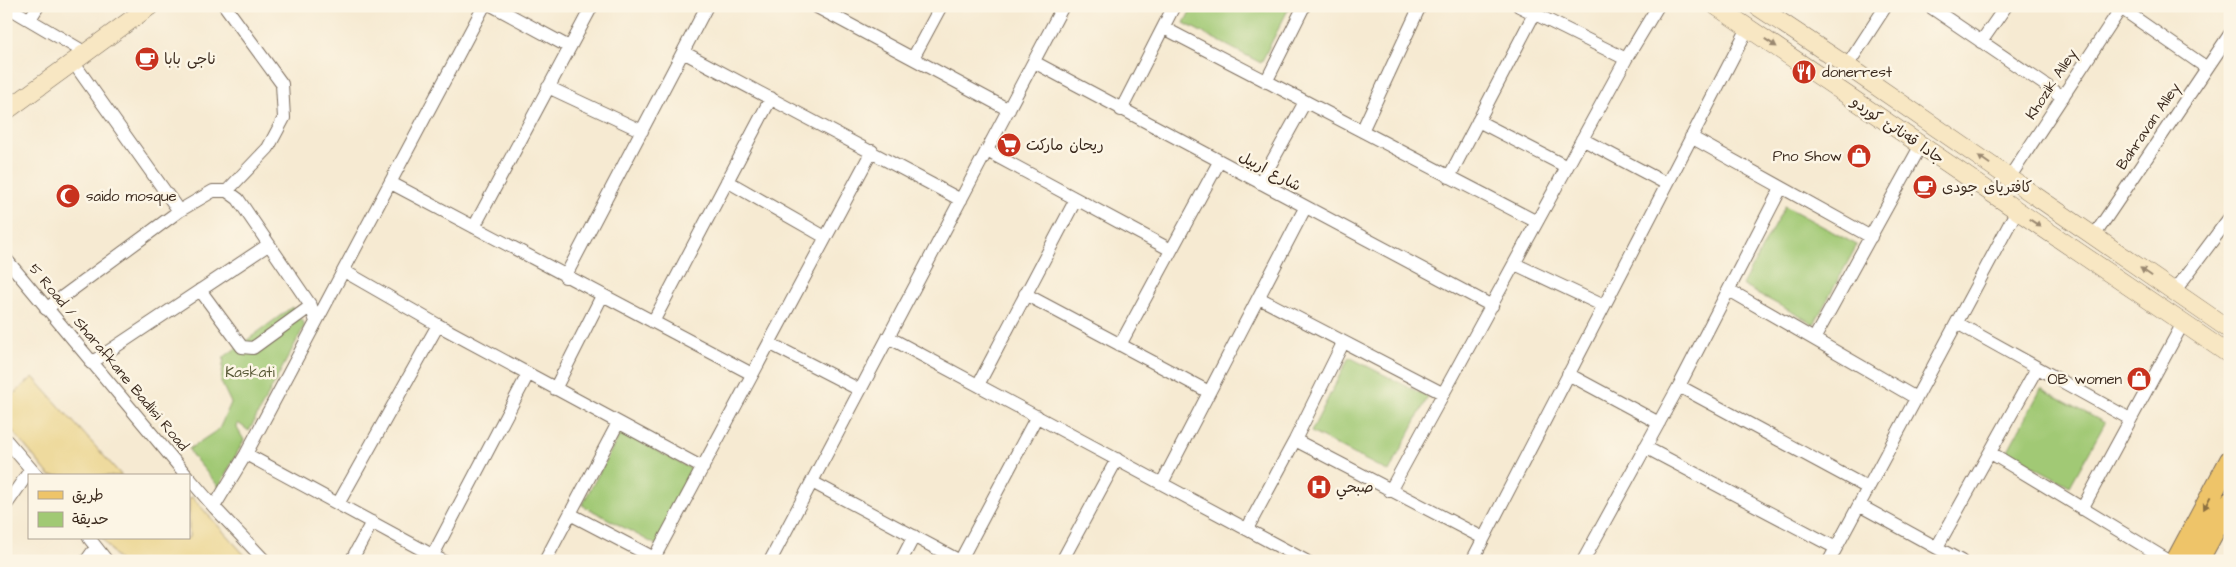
<svg xmlns="http://www.w3.org/2000/svg" width="2236" height="567" font-family="'Architects Daughter','Playpen Sans Arabic',sans-serif">
<style>
.green{fill:#a1c974;stroke:#6e7a49}
.sand{fill:#eeda9e;stroke:#94825e}
.lines{fill:none;stroke-linecap:round;stroke-linejoin:round}
.street-casing{stroke:#7c6d5d;stroke-width:14}
.secondary-casing{stroke:#7c6d5d;stroke-width:19}
.primary-casing{stroke:#7c6d5d;stroke-width:22}
.street{stroke:#fff;stroke-width:12}
.secondary{stroke:#f8e7c3;stroke-width:18}
.primary{stroke:#eec469;stroke-width:20}
.oneway{fill:#9a8870}
.oneway2{fill:#8c6f40}
.labels{text-anchor:middle;stroke-width:5;stroke-linejoin:round;paint-order:stroke}
.poi-label{font-size:15px;fill:#3b2a1e;stroke:#fcf5e5;text-anchor:start}
.street-label{font-size:15px;fill:#3b2a1e;stroke:#fcf5e5}
.park-label{font-size:15px;fill:#5a5a38;stroke:#fcf5e5}
</style>
<rect width="100%" height="100%" fill="#fcf5e5"/>
<filter id="ink" filterUnits="userSpaceOnUse"><feTurbulence type="fractalNoise" baseFrequency=".02" numOctaves="2"/><feDisplacementMap in="SourceGraphic" scale="10" xChannelSelector="R" yChannelSelector="G"/><feConvolveMatrix kernelMatrix="1 2 1 2 8 2 1 2 1" color-interpolation-filters="sRGB"/></filter>
<filter id="wash" filterUnits="userSpaceOnUse"><feTurbulence type="fractalNoise" baseFrequency=".0096" numOctaves="4" result="noise"/><feDisplacementMap in="SourceGraphic" scale="20" xChannelSelector="R" yChannelSelector="G"/><feGaussianBlur stdDeviation="1.12" result="paint"/><feColorMatrix in="noise" values="0 0 0 0 0 0 0 0 0 0 0 0 0 0 0 0 0 1.4 0 .05"/><feComposite in="paint" operator="in"/></filter>
<g filter="url(#wash)">
<rect width="100%" height="100%" fill="#f6ead2"/>
<path class="green" d="M1193,6H1290L1261,63L1184,23Z
M1785,206L1857,245L1814,324L1742,285Z
M292,307L305,325L249,431L238,423L237,428L244,440L219,487L192,455L189,449L219,429L231,403L221,382L224,357Z
M1349,357L1428,397L1389,472L1311,432Z
M2041,389L2105,423L2070,486L2007,452Z
M621,432L697,472L658,546L582,505Z"/>
<path class="sand" d="M33,377L122,476H50L6,423V401Z
M192,497L250,561H119L102,538H189V499Z"/>
</g>
<g filter="url(#ink)">
<g class="lines">
<defs>
<path id="street" d="M6,6L86,53
M225,6L282,84L284,118L268,148L227,191
M493,6L569,47
M815,6L1009,110
M1519,6L1626,59
M1929,6L2063,97
M2118,6L2207,68
M30,19L38,6
M1164,28L1537,222
M1981,42L2006,6
M683,52L961,200
M913,58L941,6
M73,62L179,211
M1034,62L1492,306
M1847,66L1886,6
M1266,82L1304,6
M548,87L642,131
M1121,110L1174,6
M1478,121L1567,167
M1362,131L1420,6
M1691,137L1871,237
M1582,139L1667,184
M987,151L1171,250
M1449,177L1534,14
M2009,178L2121,8
M727,181L825,237
M391,183L752,374
M1260,183L1305,102
M474,227L592,6
M2094,236L2230,34
M6,259L187,476
M1515,264L1604,306
M344,271L438,325L703,468
M565,277L707,6
M200,290L242,347L253,348L311,306
M1729,290L1916,398
M2174,292L2230,217
M1025,294L1209,392
M1259,298L1442,393
M46,309L179,211L213,191H227L238,199L311,306L316,322
M653,322L771,98
M1957,323L2130,419
M888,337L1306,561
M1814,339L1921,145
M769,343L860,390
M1120,345L1219,162
M91,363L268,245
M1568,374L1659,423
M978,385L1076,199
M1679,386L1868,488
M555,389L602,296
M6,440L37,476
M1295,440L1483,538
M1645,447L1836,548
M1991,453L2169,561
M246,454L443,561
M189,478L214,507L265,561
M812,482L960,561
M1162,483L1305,208
M1390,491L1626,59L1658,6
M338,504L438,325
M6,505L31,469
M1859,505L1961,561
M214,507L246,454L484,6
M2082,509L2183,323
M570,514L660,561
M1247,529L1295,440L1343,343
M89,538L107,561
M1937,547L2037,368
M433,555L528,374
M654,558L872,151
M86,561L96,547
M351,561L372,522
M545,561L618,423
M770,561L1063,6
M901,561L914,536
M960,561L1037,416
M1062,561L1117,459
M1472,561L1748,28
M1583,561L1679,386L1781,188
M1829,561L2017,210"/>
<path id="secondary" d="M1716,6L2230,355
M1757,6L1847,66L2230,330
M6,111L150,6"/>
<path id="primary" d="M2176,561L2230,460
M2198,561L2230,502"/>
</defs>
<use href="#street" class="street-casing"/>
<use href="#secondary" class="secondary-casing"/>
<use href="#primary" class="primary-casing"/>
<use href="#street" class="street"/>
<use href="#secondary" class="secondary"/>
<use href="#primary" class="primary"/>
</g>
<defs><path id="oneway-solid" d="M-6-.8H1V-3.2L6.5 0L1 3.2V.8H-6Z" transform="scale(1.25)"/></defs>
<g class="oneway">
<use href="#oneway-solid" transform="translate(1771 43) rotate(34)"/>
<use href="#oneway-solid" transform="translate(1984 160) rotate(-145)"/>
<use href="#oneway-solid" transform="translate(2035 223) rotate(34)"/>
<use href="#oneway-solid" transform="translate(2146 272) rotate(-145)"/>
</g>
<use class="oneway2" href="#oneway-solid" transform="translate(2207 503) rotate(118)"/>
</g>
<defs>
<symbol id="cafe-disc" viewBox="-11 -11 22 22"><circle r="9.5" fill="#c8321e" stroke="#fcf5e5"/><path d="M-5.5-4.5H6V0H3Q3 3.5 0 3.5H-2.5Q-5.5 3.5-5.5 0ZM3-3.2v2h1.7v-2ZM-6 4.5H4V6H-6Z" fill="#fff"/></symbol>
<symbol id="restaurant-disc" viewBox="-11 -11 22 22"><circle r="9.5" fill="#c8321e" stroke="#fcf5e5"/><path d="M-5-6h1v4h1v-4h1v4h1v-4h1v5L-1.5 .5V6h-2V.5L-5-1ZM5-6V6H3V1.5H1.5Q1.5-4 5-6Z" fill="#fff"/></symbol>
<symbol id="supermarket-disc" viewBox="-11 -11 22 22"><circle r="9.5" fill="#c8321e" stroke="#fcf5e5"/><path d="M-6-5.5h2.5l.6 2H6L4.5 2H-2.5L-4.4-4H-6ZM-1.5 3.2a1.3 1.3 0 1 0 .1 0ZM3 3.2a1.3 1.3 0 1 0 .1 0Z" fill="#fff"/></symbol>
<symbol id="shop-disc" viewBox="-11 -11 22 22"><circle r="9.5" fill="#c8321e" stroke="#fcf5e5"/><path d="M-5-2.5h2.3a2.7 3.5 0 0 1 5.4 0H5L5.5 6h-11ZM-1.5-2.5h3a1.5 2.3 0 0 0-3 0Z" fill="#fff"/></symbol>
<symbol id="mosque-disc" viewBox="-11 -11 22 22"><circle r="9.5" fill="#c8321e" stroke="#fcf5e5"/><path d="M3.5-4.9A6 6 0 1 0 3.5 4.9A5 5 0 1 1 3.5-4.9Z" fill="#fff"/></symbol>
<symbol id="hospital-disc" viewBox="-11 -11 22 22"><circle r="9.5" fill="#c8321e" stroke="#fcf5e5"/><path d="M-5-5h3v3.5h4V-5h3V5h-3V1.5h-4V5h-3Z" fill="#fff"/></symbol>
</defs>
<g fill-rule="evenodd">
<use href="#cafe-disc" x="133" y="45" width="28" height="28"/>
<use href="#restaurant-disc" x="1790" y="58" width="28" height="28"/>
<use href="#supermarket-disc" x="995" y="131" width="28" height="28"/>
<use href="#shop-disc" x="1845" y="142" width="28" height="28"/>
<use href="#cafe-disc" x="1911" y="173" width="28" height="28"/>
<use href="#mosque-disc" x="54" y="182" width="28" height="28"/>
<use href="#shop-disc" x="2125" y="365" width="28" height="28"/>
<use href="#hospital-disc" x="1305" y="473" width="28" height="28"/>
</g>
<g class="labels">
<g class="poi-label">
<text x="164" y="64">ناجى بابا</text>
<text x="1822" y="77">donerrest</text>
<text x="1026" y="150">ريحان ماركت</text>
<text x="1842" y="161" text-anchor="end">Pno Show</text>
<text x="1942" y="192">کافتریای جودی</text>
<text x="86" y="201">saido mosque</text>
<text x="2122" y="384" text-anchor="end">OB women</text>
<text x="1336" y="492">صبحي</text>
</g>
<g class="street-label">
<text transform="translate(2051 84) rotate(-57)" y="5">Khozik Alley</text>
<text transform="translate(2148 126) rotate(-56)" y="5">Bahravan Alley</text>
<text transform="translate(1898 130) rotate(34)" y="5">جادا قەناتێ کوردو</text>
<text transform="translate(1270 171) rotate(28)" y="5">شارع اربيل</text>
<text transform="translate(109 357) rotate(50)" y="5">5 Road / Sharafkane Badlisi Road</text>
</g>
<g class="park-label">
<text x="250" y="377">Kaskati</text>
</g>
</g>
<rect width="2236" height="567" fill="none" stroke="#fcf5e5" stroke-width="25"/>
<rect x="28" y="474" width="162" height="65" fill="#fcf5e5" stroke="#afa495"/>
<rect x="38" y="491" width="25" height="8" fill="#eec469" stroke="#afa495"/>
<text x="72" y="500" font-size="15" fill="#3b2a1e">طريق</text>
<rect x="38" y="512" width="25" height="15" fill="#a1c974" stroke="#afa495"/>
<text x="72" y="524" font-size="15" fill="#3b2a1e">حديقة</text>
</svg>
